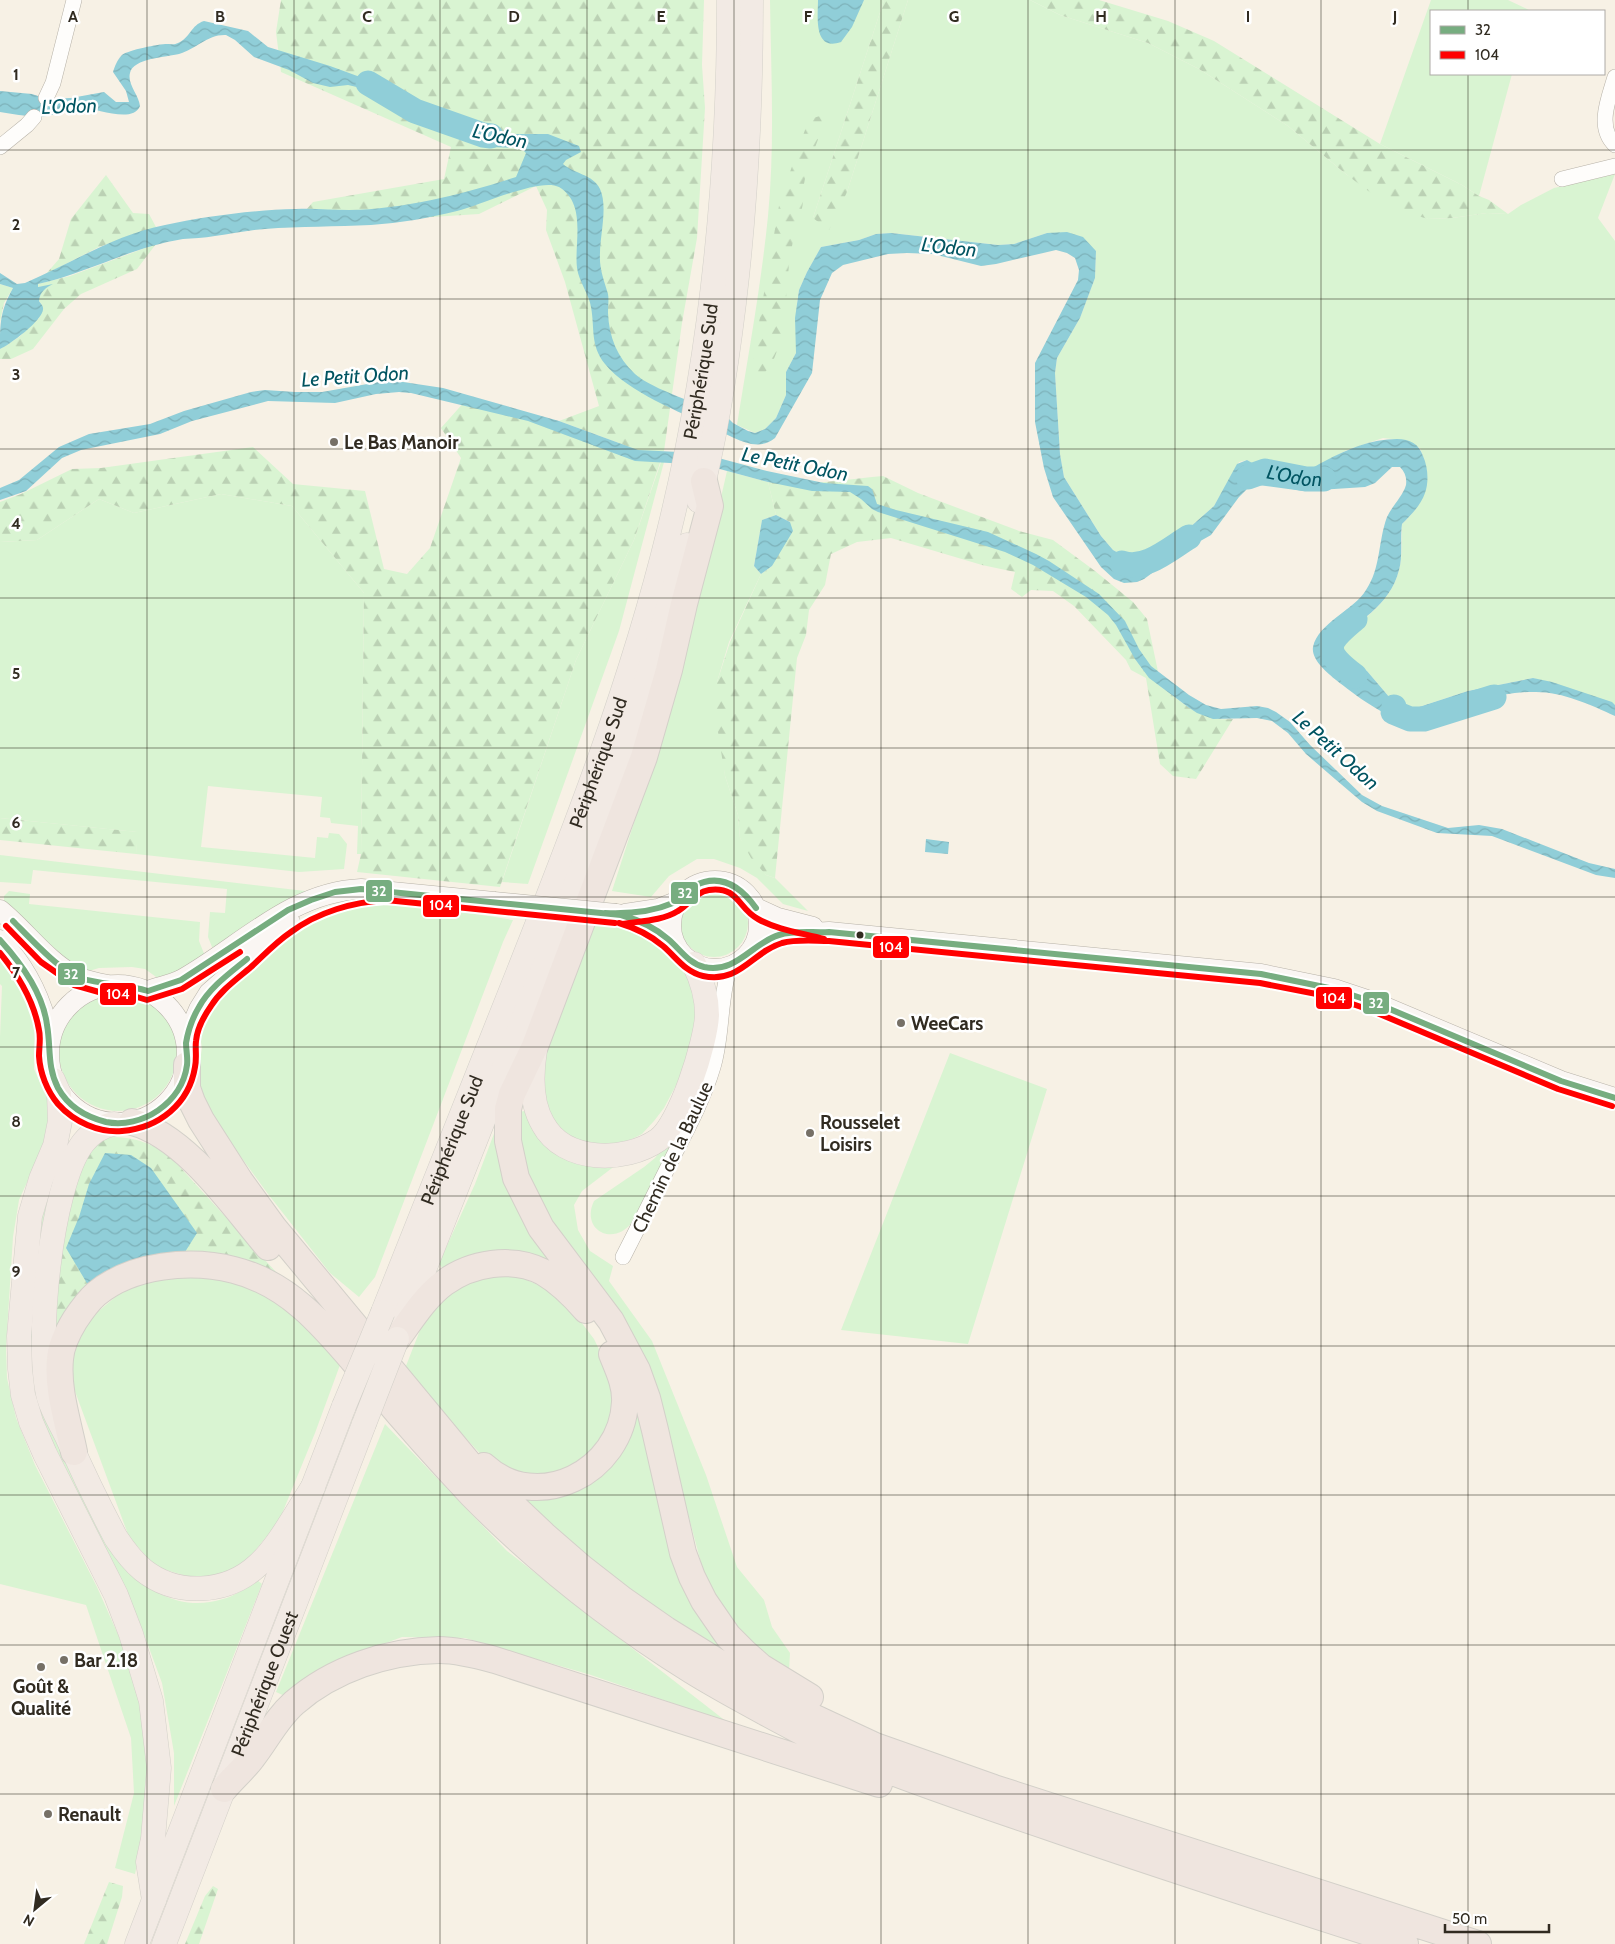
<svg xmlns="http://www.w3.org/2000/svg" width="1615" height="1944" font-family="Cabin,sans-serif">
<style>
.grass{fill:#d9f4d2}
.forest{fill:url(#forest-firs)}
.water{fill:url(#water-waves)}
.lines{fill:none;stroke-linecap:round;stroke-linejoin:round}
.river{stroke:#90ced8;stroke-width:25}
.minor-casing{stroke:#b7b2a8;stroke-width:16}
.secondary-casing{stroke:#b7b2a8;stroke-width:21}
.trunk-casing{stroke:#d3d0c9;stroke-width:25}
.motorway-casing{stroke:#d3d0c9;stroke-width:28}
.minor{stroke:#fefdfb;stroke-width:15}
.secondary{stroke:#faf6f3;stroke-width:20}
.trunk{stroke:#f2eae4;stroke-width:24}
.motorway{stroke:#efe5df;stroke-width:26}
.secondary-bridge-casing{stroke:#b7b2a8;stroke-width:21;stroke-linecap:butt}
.trunk-bridge-casing{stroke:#d3d0c9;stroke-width:25;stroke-linecap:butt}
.secondary-bridge{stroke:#faf6f3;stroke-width:20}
.trunk-bridge{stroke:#f2eae4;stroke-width:24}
.bus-1-casing{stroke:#fff;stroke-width:10}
.bus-2-casing{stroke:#fff;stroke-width:10}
.bus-1{stroke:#77ad80;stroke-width:6}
.bus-2{stroke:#f00;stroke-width:6}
.grid{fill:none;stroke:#312b21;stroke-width:1;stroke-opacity:0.55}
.poi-dot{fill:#767066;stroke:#fff;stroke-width:2}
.bus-dot{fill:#312b21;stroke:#fff;stroke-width:2}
.labels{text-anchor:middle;stroke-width:5;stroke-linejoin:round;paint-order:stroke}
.street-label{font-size:19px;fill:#312b21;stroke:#fff}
.poi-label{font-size:19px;font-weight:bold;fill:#312b21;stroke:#fff;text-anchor:start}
.water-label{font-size:20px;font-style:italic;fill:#005461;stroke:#fff}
.grid-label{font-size:16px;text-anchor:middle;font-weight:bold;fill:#312b21;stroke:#fff;stroke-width:5;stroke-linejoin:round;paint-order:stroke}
.line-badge{stroke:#fff;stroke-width:2}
.badge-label{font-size:14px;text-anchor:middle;font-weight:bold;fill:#fff}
</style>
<defs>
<pattern id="forest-firs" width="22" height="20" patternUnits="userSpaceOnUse" patternTransform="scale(1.25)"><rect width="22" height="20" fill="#d9f4d2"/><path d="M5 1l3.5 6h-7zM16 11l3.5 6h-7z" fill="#bbd1b4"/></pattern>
<pattern id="water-waves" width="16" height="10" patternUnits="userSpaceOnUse" patternTransform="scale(1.25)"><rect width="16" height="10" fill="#90ced8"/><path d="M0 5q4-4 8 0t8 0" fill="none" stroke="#7db1b9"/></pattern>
</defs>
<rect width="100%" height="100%" fill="#f7f1e5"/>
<path class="grass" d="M770,0H884L813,218L847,192L908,0H1030L1060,15L1148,43L1199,69L1288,126L1347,175L1428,219L1452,218L1487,213L1508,214L1521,205L1554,188L1615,174L1598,218L1615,241V705L1533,678L1468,691L1413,709L1402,706L1390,698L1367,671L1345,661L1330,651L1329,644C1357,624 1390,606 1399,570C1403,556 1401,539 1402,524C1427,500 1433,481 1420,448L1392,439L1383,438L1347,450L1302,474L1288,476L1259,468L1247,460L1239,462L1214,506L1155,558L1139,559L1124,556L1113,550L1101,536L1064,477L1060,454L1055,373L1057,358L1080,318L1095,278L1096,251L1047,233L1014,244L998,245L891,233L876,234L859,240L821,247L807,272L799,290L797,303L796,353L786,372V395L776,418L765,429L755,433L737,425C748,356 761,286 768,216C775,144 771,72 770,0Z
M1431,0H1508L1529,10L1431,11V74H1512L1479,196L1462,185L1380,144Z
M661,462H664L619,631L528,884L502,882L576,660L634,540Z
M727,471L768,482L776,515L762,520L754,566L761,574L729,642L717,682L725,776L738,815L740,838L766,875L775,878L808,911L783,904L757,878L740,868L714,859H697L669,876L651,897L612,891L679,683Z
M221,494L292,506L364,593L361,854H357L358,826L331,823L330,818L320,817L322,797L208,786L201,847L315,858L317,837L328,838L329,833L339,834L347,844L344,869L299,872L136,854L137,832L0,818V542L37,540L99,499L134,513Z
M0,855L305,891L308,896L216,949L212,947L208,937L210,912L225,913L227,889L33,870L31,884L0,882Z
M680 923a34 34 0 1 1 68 0a34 34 0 1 1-68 0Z
M9,891L30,894L29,904L200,922L199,941L205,956L178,974L159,979L145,969L132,967L99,968L89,971L72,964L4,903V896Z
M354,904C407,905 460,911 513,920L503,942L375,1277L359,1297L330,1273L268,1194L219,1127L196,1085L202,1048L198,1024L213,998L293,933L323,913Z
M595,922L631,925L660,943L693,984L697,999L695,1026L683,1072L664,1108L654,1121L642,1134L618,1146L572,1141L549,1117L541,1078L543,1058Z
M0,958L24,996L35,1023L34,1069L50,1105L49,1126L44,1145L19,1200L13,1237L6,1347L7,1378L16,1418L35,1465L97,1587L124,1648L138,1695L148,1754L145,1824L135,1874L115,1868L134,1793L131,1738L86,1605L0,1584V1037L2,986L0,984Z
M59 1052a59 59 0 1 1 118 0a59 59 0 1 1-118 0Z
M950,1053L1047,1089L968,1344L841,1330Z
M523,1111L528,1112L616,1165L582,1191L574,1205L578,1230L590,1251L613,1266L609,1281L652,1341L706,1475L737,1567L764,1600L772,1627L790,1653L789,1671L750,1644L723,1613L704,1574L677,1473L529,1178L521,1148L520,1113Z
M498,1123L575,1281L453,1264L442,1268L439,1263L475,1184Z
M672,1136L674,1141C665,1160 655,1178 646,1197C642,1205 638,1214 633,1221C614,1248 580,1230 594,1201L644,1167L655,1158Z
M64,1165L46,1404L127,1571C155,1595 185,1611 223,1599C235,1596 247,1587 257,1580L262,1584L174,1806V1753L162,1683L138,1618L38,1417L26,1357L34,1239L53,1172Z
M493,1273L522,1278L550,1290L572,1310L594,1339L609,1370L614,1394L606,1431L583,1464L532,1480L486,1460L404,1371L422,1325L442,1298L470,1279Z
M165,1277L201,1278L239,1282L283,1304L328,1347L340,1365L315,1433L279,1521L242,1567L200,1580L156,1567L129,1537L73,1386V1357L87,1321L127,1287Z
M616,1343L680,1557L781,1687L627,1590L506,1488L611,1458Z
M385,1424L507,1551L727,1722L591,1675L465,1638L402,1637L346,1658L287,1697L276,1692Z"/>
<path class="forest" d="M281,0H704L702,65L705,108L697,238L682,323L664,451H642L662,457L634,540L576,660L500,887L357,872L361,854L364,593L292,506L221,494L134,513L99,499L37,540L0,542V502L21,494L72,469L101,468L253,447L293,484L365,491L384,569L407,574L430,548L461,458L441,428L466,400L627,446L559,421L599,406L565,282L546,230L547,210L536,186L479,214L292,226L313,202L444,179L451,147L281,72L276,32Z
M884,0H908L847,192L829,230L813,218Z
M1030,0H1099L1168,21L1214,41L1380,144L1462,185L1479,196L1489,200L1508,214L1487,213L1452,218L1428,219L1391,208L1347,175L1288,126L1199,69L1148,43L1060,15Z
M820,116L824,122C818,143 807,163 804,184C803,190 804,197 803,203C800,220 794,235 791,251C785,282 788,357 762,375L754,374L753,364L759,322L780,200L805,130L813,118Z
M106,175L133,213L149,214L156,227L99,247L46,274L59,259L71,219Z
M156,244L137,269L81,294L64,309L33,349L11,359H0V349L19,337L39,318L42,305L39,301C39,294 44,288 50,285L38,287V284L70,276Z
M0,284L13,288L4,303L0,322Z
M883,476L918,493L1019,531L1053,540L1095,571L1133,602L1147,619L1161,686C1183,704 1203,722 1233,719L1196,779L1173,776L1160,764L1146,678L1131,670L1126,660L1074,606L1053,591L1031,590L1022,597L1011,589L1015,572L982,565L891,538L857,542L831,554L825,585L809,610L806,635L797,658L775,878L766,875L751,858L740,838L738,815L725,776L715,713L717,682L730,642L761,574L772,566L790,522L776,515L768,482C806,487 845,479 883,476Z
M0,818L138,832L136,854L0,840Z
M114,1137C138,1138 149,1143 169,1155L276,1272L243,1260L141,1261L53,1343V1292L71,1183L96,1141Z
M109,1882L123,1886L122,1897L107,1944H84Z
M213,1886L218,1889L199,1944H185L205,1896Z"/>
<path class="water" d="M818,0H864L852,27L841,42C813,52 818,16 818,0Z
M204,21L248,31L268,47L330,66L371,81L383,88L397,103L413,112L487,134H548L579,146L581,152L566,160L563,164C574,174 593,174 600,189C608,206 600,235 600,253C599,269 604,280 608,294C609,299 608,307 608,313C609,337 617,357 635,374C653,390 701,404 725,415L733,423L748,431L755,433L765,429L776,418L786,395V372L796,353L795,318L799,290L807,272L821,247L859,240L876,234L891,233L998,245L1014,244L1047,233L1067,232L1083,237L1096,251L1095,278L1080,318L1057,358L1055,373L1060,454L1064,477L1101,536L1113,550L1124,556L1139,559L1155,558L1214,506L1237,464L1247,460C1259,467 1276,476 1290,476C1303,475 1313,467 1325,461C1348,449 1371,439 1397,439C1410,439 1419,444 1423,456C1428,467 1429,482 1425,493C1421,505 1411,515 1402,524C1400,539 1403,556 1399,570C1390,606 1357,623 1329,644L1330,651L1345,661L1367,671L1390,698L1402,706L1413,709L1468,691L1533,678L1552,682L1612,702L1615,705V716C1591,705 1563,692 1536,692C1503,691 1468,704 1436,714C1430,716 1422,720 1415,721C1392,724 1354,694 1336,680C1328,673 1311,660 1313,647C1318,623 1354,610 1366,590C1381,568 1378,541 1387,517C1392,506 1403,496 1406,485C1407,478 1405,472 1400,467H1392L1375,483L1365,487L1303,491L1258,485L1248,488L1239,497L1211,535L1181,552L1144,579L1137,582L1124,583L1114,579L1101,567L1053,497L1044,468L1035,422V363L1078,280L1079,270L1075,258L1067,253L1056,250L996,264L981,266L933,254L907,253L888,254L843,265L832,273L820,300L812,373L775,438C756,454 731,436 712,427C680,412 628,392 605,364C590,345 595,329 591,307C589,294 579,282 577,268C574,242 587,204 559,187C540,177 479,206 457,211C429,218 400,223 371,225C336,227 300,226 265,229C248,230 232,234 215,236C204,238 193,238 183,239C132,247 88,273 38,284V287L53,284C45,288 40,292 39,301C40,303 43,305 43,308C45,319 9,345 0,349C0,324 0,311 13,288L0,284V273L17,284L25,283C72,263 114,235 165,225C207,216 253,210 296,209C314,208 331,210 349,210C405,209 463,194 516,177L526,153L521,148L491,147L479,144L430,124L414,120L399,113L361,88L348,85L330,87L313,83L289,70L254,57L235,40L226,35C208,34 196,49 179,54C167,57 133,58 130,73C127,84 139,95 140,106C133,124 96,108 82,108C70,108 59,114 47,116C32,118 15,114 0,112V91L32,94L47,99L71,98L104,92L116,102H129L126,91L113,72C115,66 117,60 122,55C128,50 159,44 167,44C172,44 174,45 178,43C190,38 191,25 204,21Z
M390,380L443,388L559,421L638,450L700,453L767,471L824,483L868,486L872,489L877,504L896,510L988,532L1036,554L1049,561L1099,594L1125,621L1139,649L1151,666L1189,695L1206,705L1221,709L1257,706L1268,708L1276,712L1290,722L1310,745L1362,795L1382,806L1448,828L1479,825L1502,829L1589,863L1615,869V878L1596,875L1492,836L1437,833L1377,811L1362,802L1335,779L1306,754L1288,733L1272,721L1257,718L1213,719L1197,713L1188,707L1149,678L1135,659L1116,625L1108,615L1086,597L1033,565L1005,552L878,512L872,509L861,499L850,492L812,491L768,482L705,465L635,461L528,421L411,393L399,392L376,394L335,403L268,401L192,421L160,434L81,450L62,458L26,491L0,500V488L19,480L59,447L89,434L150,424L184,411L251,392L265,390L295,392H322Z
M776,515L790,522L793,531L772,566L761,574L754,566L762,520Z
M926,839L949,842L948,854L925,852Z
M105,1153L131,1155L151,1168L197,1233L185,1252L88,1285L66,1248L79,1217L89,1184Z"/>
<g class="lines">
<g class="river">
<path d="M368,83L415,111L483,135L491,136"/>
<path id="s1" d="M1248,477L1265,471L1306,479H1324"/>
<path d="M1122,563C1145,571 1169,549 1189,537"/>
<path d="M1355,619C1325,644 1322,651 1355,676"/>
<path d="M1394,707L1393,712L1410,719H1424L1494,697"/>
</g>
<defs>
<path id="minor" d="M1615,77C1609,98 1596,127 1615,145
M46,98L53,83L74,0
M0,147L27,125L34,117
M1562,179L1615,166
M623,1257C641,1222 658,1187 676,1151C690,1124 704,1097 713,1067C723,1034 719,999 730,966"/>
<path id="secondary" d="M671 925a44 44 0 1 1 88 0a44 44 0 1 1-88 0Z
M756,908L778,918L813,927
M0,910C25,930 48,963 77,977C87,981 97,983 108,985
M616,914C642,917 658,930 676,946
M625,914L658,909L676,902
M0,940C26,967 43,1002 50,1039
M751,950L778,935L829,932L1261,974L1334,989L1373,1002L1561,1081L1615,1098
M49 1054a69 69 0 1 1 138 0a69 69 0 1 1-138 0Z
M148,991C158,987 171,985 181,980C240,947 290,892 361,889L494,902
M186,1040L199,1009L209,993L290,922"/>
<g id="trunk">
<path d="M699,501C716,436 726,369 734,303C746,202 751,102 751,0"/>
<path d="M535,1050C531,1075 530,1102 543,1124C564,1163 625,1163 658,1140C680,1125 706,1042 707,1015C707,997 702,980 694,964"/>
<path d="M53,1080L59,1094L60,1121L55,1146L41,1179L30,1216L19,1336L20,1369L23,1395L31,1422L45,1454L116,1595L131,1634L151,1701L159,1768L153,1839L148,1862L154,1900"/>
<path d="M114,1124C102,1126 91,1133 83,1143C50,1186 35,1346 49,1398C53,1412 62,1426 68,1439C83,1473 99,1506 116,1538C124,1550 132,1561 143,1570C177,1597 227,1594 258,1565C279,1546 297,1511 313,1487"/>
<path id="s2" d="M383,1312C428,1199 473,1086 518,973C575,829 632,683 669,531C712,357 729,179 729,0"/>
<path d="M403,1323L557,934L596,831L636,716L687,545"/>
<path d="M137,1944L344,1406"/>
<path id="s3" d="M164,1944L364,1424"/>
</g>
<path id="motorway" d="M704,481L710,506L684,604L669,670L644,757L535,1046L512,1094L508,1109V1141L516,1178L541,1228L611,1321L637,1370L647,1398L655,1430L683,1553L692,1577L704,1601L728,1636L744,1652L761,1667L810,1697
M187,1065V1088L192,1102L201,1120L240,1181L274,1228L471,1466L544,1535L582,1568L623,1600L666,1630L787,1705L875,1746L994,1788L1478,1944
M132,1122C186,1136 233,1206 268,1247
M397,1339C411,1320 425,1297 444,1283C471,1263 512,1256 543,1272C560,1282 573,1295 586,1310
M74,1452C68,1422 57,1390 60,1359C61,1345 67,1333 75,1320C81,1311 88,1301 96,1294C132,1264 191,1259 234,1270C298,1286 334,1340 376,1387C407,1424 439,1460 472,1495C537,1561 613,1621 691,1670C715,1685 741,1699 765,1712C795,1728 825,1745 857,1758C920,1784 985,1805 1049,1827C1167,1868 1286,1906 1405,1944
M484,1466C537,1515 622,1472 625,1402C626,1385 618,1369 612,1354
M224,1789C233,1778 244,1769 252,1758C267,1739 276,1719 294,1703C333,1669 387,1651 439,1650C458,1650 477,1655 495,1660L879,1784"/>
</defs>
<use href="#minor" class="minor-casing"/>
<use href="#secondary" class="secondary-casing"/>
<use href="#trunk" class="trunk-casing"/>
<use href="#motorway" class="motorway-casing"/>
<use href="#minor" class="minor"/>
<use href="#secondary" class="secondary"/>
<use href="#trunk" class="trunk"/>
<use href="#motorway" class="motorway"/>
<defs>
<path id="secondary-bridge" d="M494,902L616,914"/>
<path id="trunk-bridge" d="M344,1406L383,1312
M364,1424L397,1339"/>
</defs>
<use href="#secondary-bridge" class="secondary-bridge-casing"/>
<use href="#trunk-bridge" class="trunk-bridge-casing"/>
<use href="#secondary-bridge" class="secondary-bridge"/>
<use href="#trunk-bridge" class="trunk-bridge"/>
<defs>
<path id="bus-1" d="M605,913C628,914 652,912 673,903C682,899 685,890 694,886C721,872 741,887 756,908
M13,921C29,937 60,971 80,978C103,985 125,984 148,991
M0,940C21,963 43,993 47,1025C51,1047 47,1067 58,1088C68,1106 86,1117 106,1122C142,1129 182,1103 187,1065C188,1058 186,1050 186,1043C188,1031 193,1017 199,1007C210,987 230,973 247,959
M148,991L181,980L288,910L311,900L335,892L361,889L621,915C639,920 654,927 668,939C680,949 688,963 704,967C736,974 752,943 779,935C795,930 813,933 829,932L1261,974L1334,989L1373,1002L1561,1081L1615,1098"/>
<path id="bus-2" d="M619,923C636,928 650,935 663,946C676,957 685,972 703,976C740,984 752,952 782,943C797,939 814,941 829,941L1260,983L1332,997L1370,1010L1558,1089L1612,1106
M622,924C640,921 662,921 678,911C689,905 695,892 709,890C739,886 738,909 758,919C778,930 802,933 824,939
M6,926L41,962L74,985L106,994H127L147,1000L182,989L240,952
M0,953C18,975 34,1001 39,1030C41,1038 39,1047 39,1056C40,1073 47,1091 58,1104C74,1122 99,1133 122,1131C159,1128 189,1104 195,1067C197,1058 195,1049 196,1041C197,1029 204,1016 211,1006C221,990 237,979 251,967C264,955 276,942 291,932C318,912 353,902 386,900L615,923"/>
</defs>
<use href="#bus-1" class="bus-1-casing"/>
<use href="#bus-2" class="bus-2-casing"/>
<use href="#bus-1" class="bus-1"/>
<use href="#bus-2" class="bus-2"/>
</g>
<path class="grid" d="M147,0V1944M294,0V1944M440,0V1944M587,0V1944M734,0V1944M881,0V1944M1028,0V1944M1175,0V1944M1321,0V1944M1468,0V11M1468,74V1944M0,150H1615M0,299H1615M0,449H1615M0,598H1615M0,748H1615M0,897H1615M0,1047H1615M0,1196H1615M0,1346H1615M0,1495H1615M0,1645H1615M0,1794H1615"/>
<g class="poi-dot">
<circle cx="334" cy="442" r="5"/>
<circle cx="901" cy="1023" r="5"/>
<circle cx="810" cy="1133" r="5"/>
<circle cx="64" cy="1660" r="5"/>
<circle cx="41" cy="1667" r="5"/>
<circle cx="48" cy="1814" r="5"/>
</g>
<circle class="bus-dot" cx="860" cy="935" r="4.5"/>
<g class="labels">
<g class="street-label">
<text dy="7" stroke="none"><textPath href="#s2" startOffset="995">Périphérique Sud</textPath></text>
<text dy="7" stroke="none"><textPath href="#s2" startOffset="590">Périphérique Sud</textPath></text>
<text dy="7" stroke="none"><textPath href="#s2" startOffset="185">Périphérique Sud</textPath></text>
<text transform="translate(672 1157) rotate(-65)" y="7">Chemin de la Baulue</text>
<text dy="7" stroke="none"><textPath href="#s3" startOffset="279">Périphérique Ouest</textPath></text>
</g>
<g class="poi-label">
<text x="344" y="449">Le Bas Manoir</text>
<text x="911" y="1030">WeeCars</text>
<text x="820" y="1129">Rousselet<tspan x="820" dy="22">Loisirs</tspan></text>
<text x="74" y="1667">Bar 2.18</text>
<text x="41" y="1693" text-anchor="middle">Goût &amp;<tspan x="41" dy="22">Qualité</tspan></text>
<text x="58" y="1821">Renault</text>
</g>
<g class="water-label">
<text transform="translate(69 106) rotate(-2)" y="7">L'Odon</text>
<text transform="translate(500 136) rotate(12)" y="7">L'Odon</text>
<text transform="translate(949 247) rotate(6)" y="7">L'Odon</text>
<text transform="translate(355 376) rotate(-4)" y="7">Le Petit Odon</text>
<text transform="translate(795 464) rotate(11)" y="7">Le Petit Odon</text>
<text dy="7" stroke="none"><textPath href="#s1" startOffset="48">L'Odon</textPath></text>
<text transform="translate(1336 750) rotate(42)" y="7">Le Petit Odon</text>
</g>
</g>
<g class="grid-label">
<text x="73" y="22">A</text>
<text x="220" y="22">B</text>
<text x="367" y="22">C</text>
<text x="514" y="22">D</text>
<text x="661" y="22">E</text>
<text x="808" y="22">F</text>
<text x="954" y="22">G</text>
<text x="1101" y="22">H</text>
<text x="1248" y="22">I</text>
<text x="1395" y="22">J</text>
<text x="16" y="80">1</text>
<text x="16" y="230">2</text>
<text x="16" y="380">3</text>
<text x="16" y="529">4</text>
<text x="16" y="679">5</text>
<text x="16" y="828">6</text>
<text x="16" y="978">7</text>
<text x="16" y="1127">8</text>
<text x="16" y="1277">9</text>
</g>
<g class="line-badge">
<rect x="365" y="879" width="28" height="24" rx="5" fill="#77ad80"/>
<rect x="670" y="881" width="29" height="24" rx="5" fill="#77ad80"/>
<rect x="422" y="894" width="38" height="24" rx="5" fill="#f00"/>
<rect x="872" y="935" width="38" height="24" rx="5" fill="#f00"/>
<rect x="57" y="962" width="29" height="24" rx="5" fill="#77ad80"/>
<rect x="99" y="982" width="38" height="24" rx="5" fill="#f00"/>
<rect x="1315" y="986" width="38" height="24" rx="5" fill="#f00"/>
<rect x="1362" y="991" width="28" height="24" rx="5" fill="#77ad80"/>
</g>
<g class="badge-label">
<text x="379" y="896">32</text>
<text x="685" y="898">32</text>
<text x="441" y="910">104</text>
<text x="891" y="952">104</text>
<text x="71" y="979">32</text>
<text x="118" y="999">104</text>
<text x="1334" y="1003">104</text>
<text x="1376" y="1008">32</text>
</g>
<rect x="1430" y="10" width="175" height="65" fill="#ffffff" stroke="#adaaa6"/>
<rect x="1440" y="26" width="25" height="8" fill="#77ad80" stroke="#adaaa6"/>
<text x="1475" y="35" font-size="15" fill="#312b21">32</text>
<rect x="1440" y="51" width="25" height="8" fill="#ff0000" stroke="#adaaa6"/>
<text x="1475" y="60" font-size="15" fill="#312b21">104</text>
<g transform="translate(35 1909) rotate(209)" stroke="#ffffff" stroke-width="4" paint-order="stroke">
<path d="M0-4L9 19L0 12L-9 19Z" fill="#312b21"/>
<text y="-8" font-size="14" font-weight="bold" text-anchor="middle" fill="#312b21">N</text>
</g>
<path d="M1445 1924v8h104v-8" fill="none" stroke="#312b21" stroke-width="2.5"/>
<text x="1452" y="1924" font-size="15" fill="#312b21" stroke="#ffffff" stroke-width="4" paint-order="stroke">50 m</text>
</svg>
